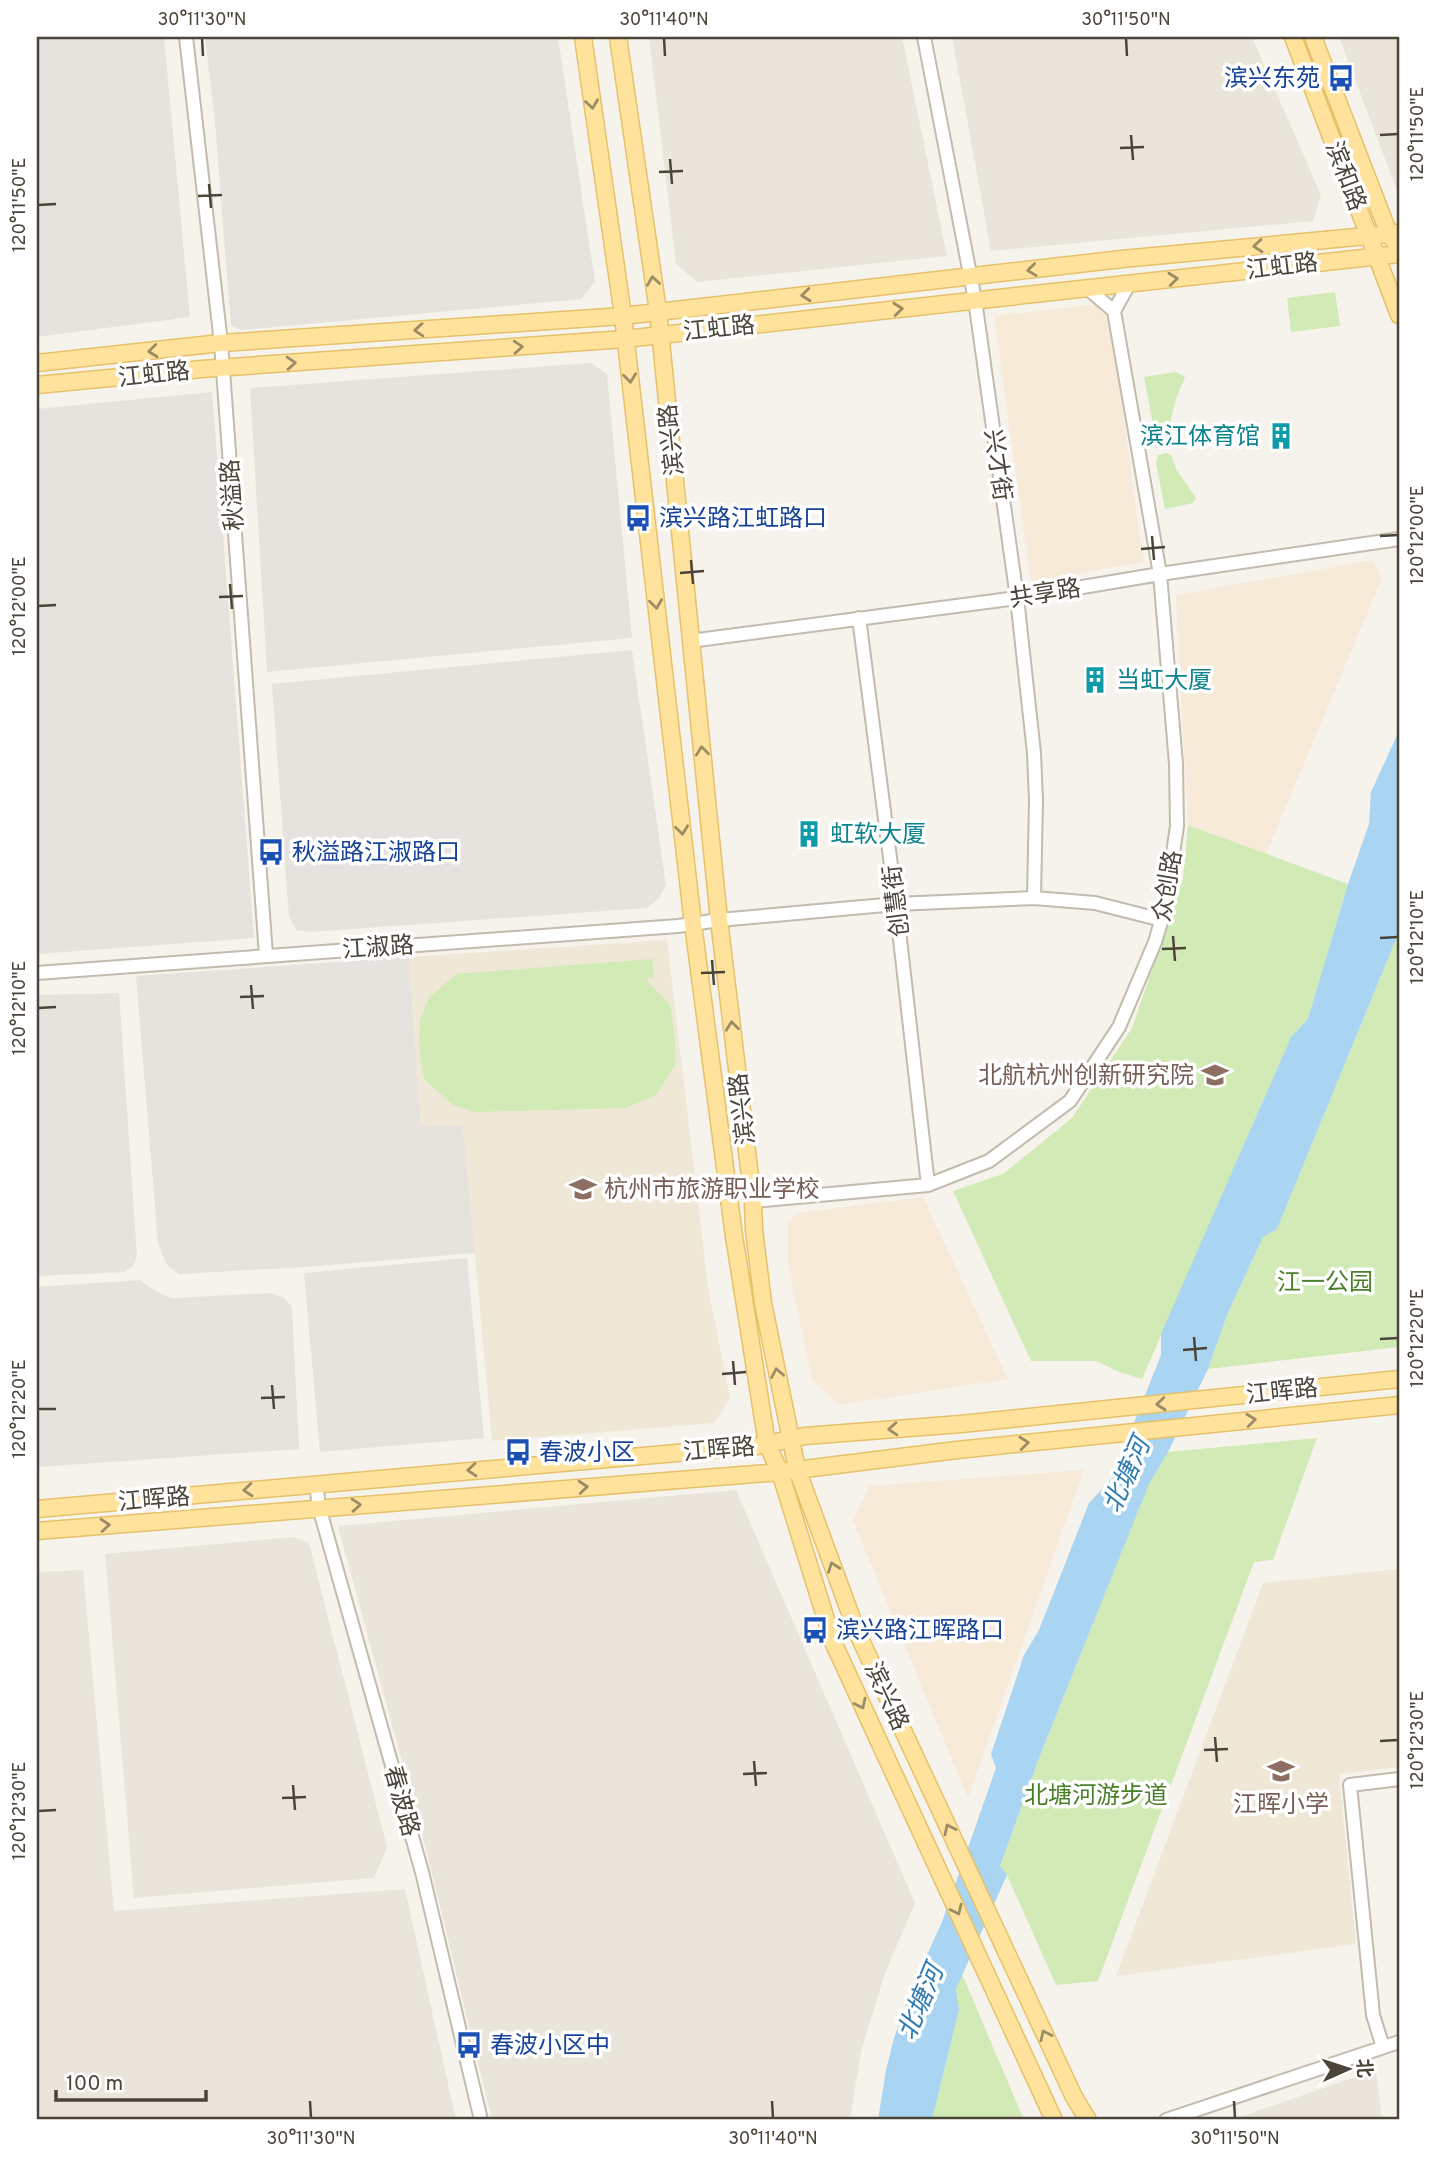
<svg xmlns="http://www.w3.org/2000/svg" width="1436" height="2157" font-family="Overpass,'Noto Sans SC',sans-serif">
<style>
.residential{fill:#eae5da}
.commercial{fill:#f7ead8}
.industrial{fill:#e6e2dd}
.education{fill:#efe8d6}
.green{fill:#d2eab5}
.water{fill:#a9d4f2}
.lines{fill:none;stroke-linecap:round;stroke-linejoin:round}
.minor-casing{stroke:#c2bbae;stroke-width:16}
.major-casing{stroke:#e6c16a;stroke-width:19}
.minor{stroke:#fff;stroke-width:12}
.major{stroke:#ffe39c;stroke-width:16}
.oneway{stroke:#9c8c66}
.ticks{fill:none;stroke:#4b4439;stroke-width:2.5}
.labels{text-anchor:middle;stroke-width:7;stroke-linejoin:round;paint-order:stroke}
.transit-label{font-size:24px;fill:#164399;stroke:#fff;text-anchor:start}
.street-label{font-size:24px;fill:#4b4439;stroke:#fff}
.culture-label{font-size:24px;fill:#0d838f;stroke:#fff;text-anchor:start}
.education-label{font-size:24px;fill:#785e54;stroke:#fff;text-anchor:end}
.park-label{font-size:24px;fill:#4a7f2a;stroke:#fff}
.water-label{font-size:26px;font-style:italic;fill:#2e7ab2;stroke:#fff}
.neatline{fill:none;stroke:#4b4439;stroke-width:2.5}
.ticks-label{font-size:18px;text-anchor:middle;fill:#4b4439}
</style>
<rect width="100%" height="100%" fill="#f6f3ec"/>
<path class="residential" d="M649,37H902L947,256L697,282L676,264Z
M952,37H1252L1321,195L1313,221L991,251Z
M1339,37H1399V196Z
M736,1490L915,1903L885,1973L861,2051L850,2120H492L426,1849L338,1526Z
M294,1537L309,1543L387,1847L374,1878L134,1898L105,1554Z
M83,1570L114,1911L405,1889L456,2120H37V1572Z
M1376,2070L1382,2120H1231Z"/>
<path class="commercial" d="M1108,303L1143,562L1031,582L994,316Z
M1373,560L1382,578L1266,854L1188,825L1176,595Z
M923,1197L1008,1379L839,1405L812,1380L788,1265V1223L797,1213Z
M1084,1470L968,1798L853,1521L869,1486Z"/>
<path class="industrial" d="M37,37H164L190,317L37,337Z
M205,37H558L595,282L581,299L242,330L231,326L215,122Z
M591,363L607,374L632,638L267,672L250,388Z
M212,392L254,938L37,954V409Z
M632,650L666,885L659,898L647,908L310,932L296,930L289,917L272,684Z
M409,957L421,1125H463L475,1253L305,1267L179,1274L167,1265L158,1244L136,976Z
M119,993L137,1256L133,1266L124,1272L37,1276V995Z
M467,1258L484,1438L320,1452L304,1273Z
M140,1280L155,1291L172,1298L272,1293L284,1298L292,1307L299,1449L37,1467V1287Z"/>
<path class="education" d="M667,940L708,1287L730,1398L714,1423L492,1441L463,1126L421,1125L409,957Z
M1399,1569V1767L1339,1774L1356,1944L1116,1976L1263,1583Z"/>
<path class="green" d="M1335,292L1340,326L1291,332L1287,298Z
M1176,372L1185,377L1176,399L1171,418L1169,446L1157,448L1152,444L1153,425L1144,377Z
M1167,453L1171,455L1176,469L1196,498L1193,503L1165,509L1156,463L1158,455Z
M1188,825L1348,884L1308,1019L1291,1037L1142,1379L1119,1372L1096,1361H1031L953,1191L1003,1174L1072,1118L1132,1028L1183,879Z
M1399,932V1347L1208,1369L1227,1315L1263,1237L1277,1229Z
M652,959L654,977L646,979L670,1005L675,1039V1065L656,1095L626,1108L476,1112L453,1105L424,1079L419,1046L420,1020L429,998L456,974Z
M1317,1438L1273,1560L1254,1562L1098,1981L1056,1985L1007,1875L1000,1866L1039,1758L1149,1483L1168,1452Z
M962,1974L1024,2120H932L959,2010L956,1989Z"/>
<path class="water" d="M1399,731V932L1277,1229L1263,1237L1227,1315L1208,1369L1168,1452L1149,1484L1039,1758L1000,1866L1007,1875L956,1989L959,2010L932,2120H878L886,2070L894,2038L911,1990L942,1922L996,1768L991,1754L1024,1655L1039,1630L1089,1503L1112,1478L1161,1355V1334L1291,1037L1308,1019L1348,884L1369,824L1371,792Z"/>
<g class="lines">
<defs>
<path id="minor" d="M186,37L221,343L266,955
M924,37L975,300L1017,598L1034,753L1036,800L1034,898
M1087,288L1114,311
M859,618L896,904L928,1185
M690,641L1017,598L1160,574L1399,539
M37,973L678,926L719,920L896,904L1034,898L1095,903L1162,920
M753,1201L928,1185L989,1161L1070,1101L1119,1027L1155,942L1165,908L1177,826L1176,764L1160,574L1114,311L1129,284
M316,1484L319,1507L422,1872L481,2120
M1383,2047L1373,2015L1350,1785L1399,1779
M1166,2120L1399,2042"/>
<path id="major" d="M583,37L623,316L693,924L734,1236L767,1444L780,1472L833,1642L1054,2120
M618,37L658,311L719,920L753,1201L754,1230L763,1303L797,1469L857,1632L1074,2097L1088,2120
M1293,37L1399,315
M1313,37L1389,234L1394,241
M37,363L221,343L623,316L1122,259L1399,233
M37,385L202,369L625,339L1399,254
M37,1509L757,1446L805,1436L961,1424L1399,1379
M37,1531L780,1472L957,1450L1399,1405"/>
</defs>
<use href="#minor" class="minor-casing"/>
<use href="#major" class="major-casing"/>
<use href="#minor" class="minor"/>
<use href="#major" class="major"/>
</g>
<defs><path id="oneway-chevron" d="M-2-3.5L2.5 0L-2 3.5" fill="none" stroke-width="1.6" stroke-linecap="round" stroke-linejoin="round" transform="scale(1.75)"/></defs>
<g class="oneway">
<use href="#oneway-chevron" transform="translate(592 104) rotate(82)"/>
<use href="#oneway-chevron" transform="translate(1258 246) rotate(175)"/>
<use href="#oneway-chevron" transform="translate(1032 270) rotate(173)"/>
<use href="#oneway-chevron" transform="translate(1173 279) rotate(-6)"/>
<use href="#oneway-chevron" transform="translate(653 281) rotate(-98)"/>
<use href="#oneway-chevron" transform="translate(806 295) rotate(174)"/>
<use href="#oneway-chevron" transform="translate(898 309) rotate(-6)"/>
<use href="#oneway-chevron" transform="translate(419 330) rotate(176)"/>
<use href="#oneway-chevron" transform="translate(518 347) rotate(-4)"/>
<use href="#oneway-chevron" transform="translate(153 351) rotate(174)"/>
<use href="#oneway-chevron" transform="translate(291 363) rotate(-4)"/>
<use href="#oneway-chevron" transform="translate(630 378) rotate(83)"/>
<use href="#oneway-chevron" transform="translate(656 604) rotate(83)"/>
<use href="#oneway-chevron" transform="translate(702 751) rotate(-96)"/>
<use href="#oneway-chevron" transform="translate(682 830) rotate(83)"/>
<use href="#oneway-chevron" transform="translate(732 1026) rotate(-97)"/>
<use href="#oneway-chevron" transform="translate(777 1373) rotate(-101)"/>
<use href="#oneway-chevron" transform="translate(1161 1404) rotate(174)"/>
<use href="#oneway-chevron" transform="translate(1251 1420) rotate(-6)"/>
<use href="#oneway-chevron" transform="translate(893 1429) rotate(176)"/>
<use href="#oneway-chevron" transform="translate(1024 1443) rotate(-6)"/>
<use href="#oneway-chevron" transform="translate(472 1470) rotate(175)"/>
<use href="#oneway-chevron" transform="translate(583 1487) rotate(-5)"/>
<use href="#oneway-chevron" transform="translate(248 1490) rotate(175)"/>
<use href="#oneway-chevron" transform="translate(356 1505) rotate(-4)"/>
<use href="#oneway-chevron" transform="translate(105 1525) rotate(-5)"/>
<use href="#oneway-chevron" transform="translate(833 1567) rotate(-110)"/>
<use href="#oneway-chevron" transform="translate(861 1704) rotate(65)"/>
<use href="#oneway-chevron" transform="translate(949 1829) rotate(-115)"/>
<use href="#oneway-chevron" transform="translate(957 1910) rotate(65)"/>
<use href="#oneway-chevron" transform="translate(1045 2035) rotate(-115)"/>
</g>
<path class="ticks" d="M202,38L203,56M664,38L665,56M1126,38L1127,56M1131,135L1133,160M1380,135L1398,134M1120,148L1144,147M670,159L672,184M659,172L683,171M209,184L211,208M198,196L222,195M38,205L56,204M1152,536L1154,560M1380,536L1398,535M1141,549L1165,547M691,560L693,584M680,573L704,571M230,584L232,609M219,597L243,596M38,606L56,605M1173,936L1175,961M1380,938L1398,937M1162,949L1186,948M712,960L714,985M701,973L725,972M251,985L253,1009M240,997L264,996M38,1008L56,1007M1194,1337L1196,1361M1380,1339L1398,1338M1183,1350L1207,1348M733,1361L735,1385M722,1374L746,1372M272,1385L274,1409M261,1398L285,1397M38,1409H56M1215,1737L1217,1762M1380,1741L1398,1740M1204,1750L1228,1749M754,1761L756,1786M743,1774L767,1773M293,1785L295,1810M282,1798L306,1797M38,1811L56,1810M310,2101L311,2118M772,2101L773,2118M1234,2101L1235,2118"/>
<defs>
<symbol id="bus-bare" viewBox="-9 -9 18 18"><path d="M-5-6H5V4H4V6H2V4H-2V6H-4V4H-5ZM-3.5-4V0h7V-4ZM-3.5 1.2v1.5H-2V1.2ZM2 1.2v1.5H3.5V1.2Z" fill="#1a4fb4" stroke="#fff" stroke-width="2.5" paint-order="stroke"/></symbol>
<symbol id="building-bare" viewBox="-9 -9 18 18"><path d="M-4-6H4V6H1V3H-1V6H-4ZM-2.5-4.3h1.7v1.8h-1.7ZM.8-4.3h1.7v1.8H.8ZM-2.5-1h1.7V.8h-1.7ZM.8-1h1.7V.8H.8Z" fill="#0f9aa8" stroke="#fff" stroke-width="2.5" paint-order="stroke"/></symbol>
<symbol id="university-bare" viewBox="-9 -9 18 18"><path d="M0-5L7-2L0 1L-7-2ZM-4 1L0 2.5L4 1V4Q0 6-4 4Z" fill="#8d6e63" stroke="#fff" stroke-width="2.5" paint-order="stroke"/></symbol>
<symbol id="school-bare" viewBox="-9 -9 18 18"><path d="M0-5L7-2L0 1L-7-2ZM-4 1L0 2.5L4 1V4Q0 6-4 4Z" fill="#8d6e63" stroke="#fff" stroke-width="2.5" paint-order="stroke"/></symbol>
</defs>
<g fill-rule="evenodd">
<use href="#bus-bare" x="1322" y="59" width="38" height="38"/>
<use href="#building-bare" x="1262" y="417" width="38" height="38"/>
<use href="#bus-bare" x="619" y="499" width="38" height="38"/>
<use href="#building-bare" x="1076" y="661" width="38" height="38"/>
<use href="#building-bare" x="790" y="815" width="38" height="38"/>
<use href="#bus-bare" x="252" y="833" width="38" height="38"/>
<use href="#university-bare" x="1196" y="1056" width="38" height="38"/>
<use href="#school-bare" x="564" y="1170" width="38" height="38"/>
<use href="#bus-bare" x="499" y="1433" width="38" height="38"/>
<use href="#bus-bare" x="796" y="1611" width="38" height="38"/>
<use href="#school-bare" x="1262" y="1752" width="38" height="38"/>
<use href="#bus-bare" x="450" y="2026" width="38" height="38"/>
</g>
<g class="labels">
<g class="transit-label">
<text x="1320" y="86" text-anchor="end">滨兴东苑</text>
<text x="659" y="526">滨兴路江虹路口</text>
<text x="292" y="860">秋溢路江淑路口</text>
<text x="539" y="1460">春波小区</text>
<text x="836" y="1638">滨兴路江晖路口</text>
<text x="490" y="2053">春波小区中</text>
</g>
<g class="street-label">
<text transform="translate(1346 176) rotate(69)" y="8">滨和路</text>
<text transform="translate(1282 266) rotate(-7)" y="8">江虹路</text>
<text transform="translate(719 328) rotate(-6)" y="8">江虹路</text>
<text transform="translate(154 374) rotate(-6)" y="8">江虹路</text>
<text transform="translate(671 440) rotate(-96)" y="8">滨兴路</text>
<text transform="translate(998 465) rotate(82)" y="8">兴才街</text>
<text transform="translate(232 495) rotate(-94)" y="8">秋溢路</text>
<text transform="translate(1045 593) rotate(-9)" y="8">共享路</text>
<text transform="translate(1167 886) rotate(-80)" y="8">众创路</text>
<text transform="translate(896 901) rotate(-97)" y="8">创慧街</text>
<text transform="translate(378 947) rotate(-4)" y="8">江淑路</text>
<text transform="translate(742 1109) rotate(-97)" y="8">滨兴路</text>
<text transform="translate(1282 1391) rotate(-6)" y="8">江晖路</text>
<text transform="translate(719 1449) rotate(-5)" y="8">江晖路</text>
<text transform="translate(154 1499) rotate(-5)" y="8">江晖路</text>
<text transform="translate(887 1696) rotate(65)" y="8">滨兴路</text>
<text transform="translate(402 1801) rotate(74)" y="8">春波路</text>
</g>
<g class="culture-label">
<text x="1260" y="444" text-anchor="end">滨江体育馆</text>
<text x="1116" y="688">当虹大厦</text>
<text x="830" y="842">虹软大厦</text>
</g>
<g class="education-label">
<text x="1194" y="1083">北航杭州创新研究院</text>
<text x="604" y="1197" text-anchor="start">杭州市旅游职业学校</text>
<text x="1281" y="1812" text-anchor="middle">江晖小学</text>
</g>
<g class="park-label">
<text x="1325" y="1290">江一公园</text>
<text x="1096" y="1803">北塘河游步道</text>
</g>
<g class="water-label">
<text transform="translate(1126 1475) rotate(-66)" y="9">北塘河</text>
<text transform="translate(920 2002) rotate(-67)" y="9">北塘河</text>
</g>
</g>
<rect width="1436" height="2157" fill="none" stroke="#ffffff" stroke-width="77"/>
<g transform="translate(1348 2069) rotate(87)" stroke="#ffffff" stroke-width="5" paint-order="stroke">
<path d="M0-5L12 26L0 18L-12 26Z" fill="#4b4439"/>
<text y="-10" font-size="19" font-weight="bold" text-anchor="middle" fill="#4b4439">北</text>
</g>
<path d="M56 2090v10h150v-10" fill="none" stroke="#4b4439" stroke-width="3.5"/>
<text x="66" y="2090" font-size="21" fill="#4b4439" stroke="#ffffff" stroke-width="5" paint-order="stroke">100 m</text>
<rect x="38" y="38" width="1360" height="2080" class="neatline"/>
<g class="ticks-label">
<text x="202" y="25">30°11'30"N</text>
<text x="664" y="25">30°11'40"N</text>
<text x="1126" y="25">30°11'50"N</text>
<text transform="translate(1417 134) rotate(-90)" y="6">120°11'50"E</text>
<text transform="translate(19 205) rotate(-90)" y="6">120°11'50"E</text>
<text transform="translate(1417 535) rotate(-90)" y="6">120°12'00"E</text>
<text transform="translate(19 606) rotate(-90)" y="6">120°12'00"E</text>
<text transform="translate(1417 937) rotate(-90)" y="6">120°12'10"E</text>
<text transform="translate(19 1008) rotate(-90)" y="6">120°12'10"E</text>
<text transform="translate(1417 1338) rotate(-90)" y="6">120°12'20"E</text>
<text transform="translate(19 1409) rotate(-90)" y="6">120°12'20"E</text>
<text transform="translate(1417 1740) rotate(-90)" y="6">120°12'30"E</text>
<text transform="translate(19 1811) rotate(-90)" y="6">120°12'30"E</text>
<text x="311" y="2144">30°11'30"N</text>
<text x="773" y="2144">30°11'40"N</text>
<text x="1235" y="2144">30°11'50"N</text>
</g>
</svg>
